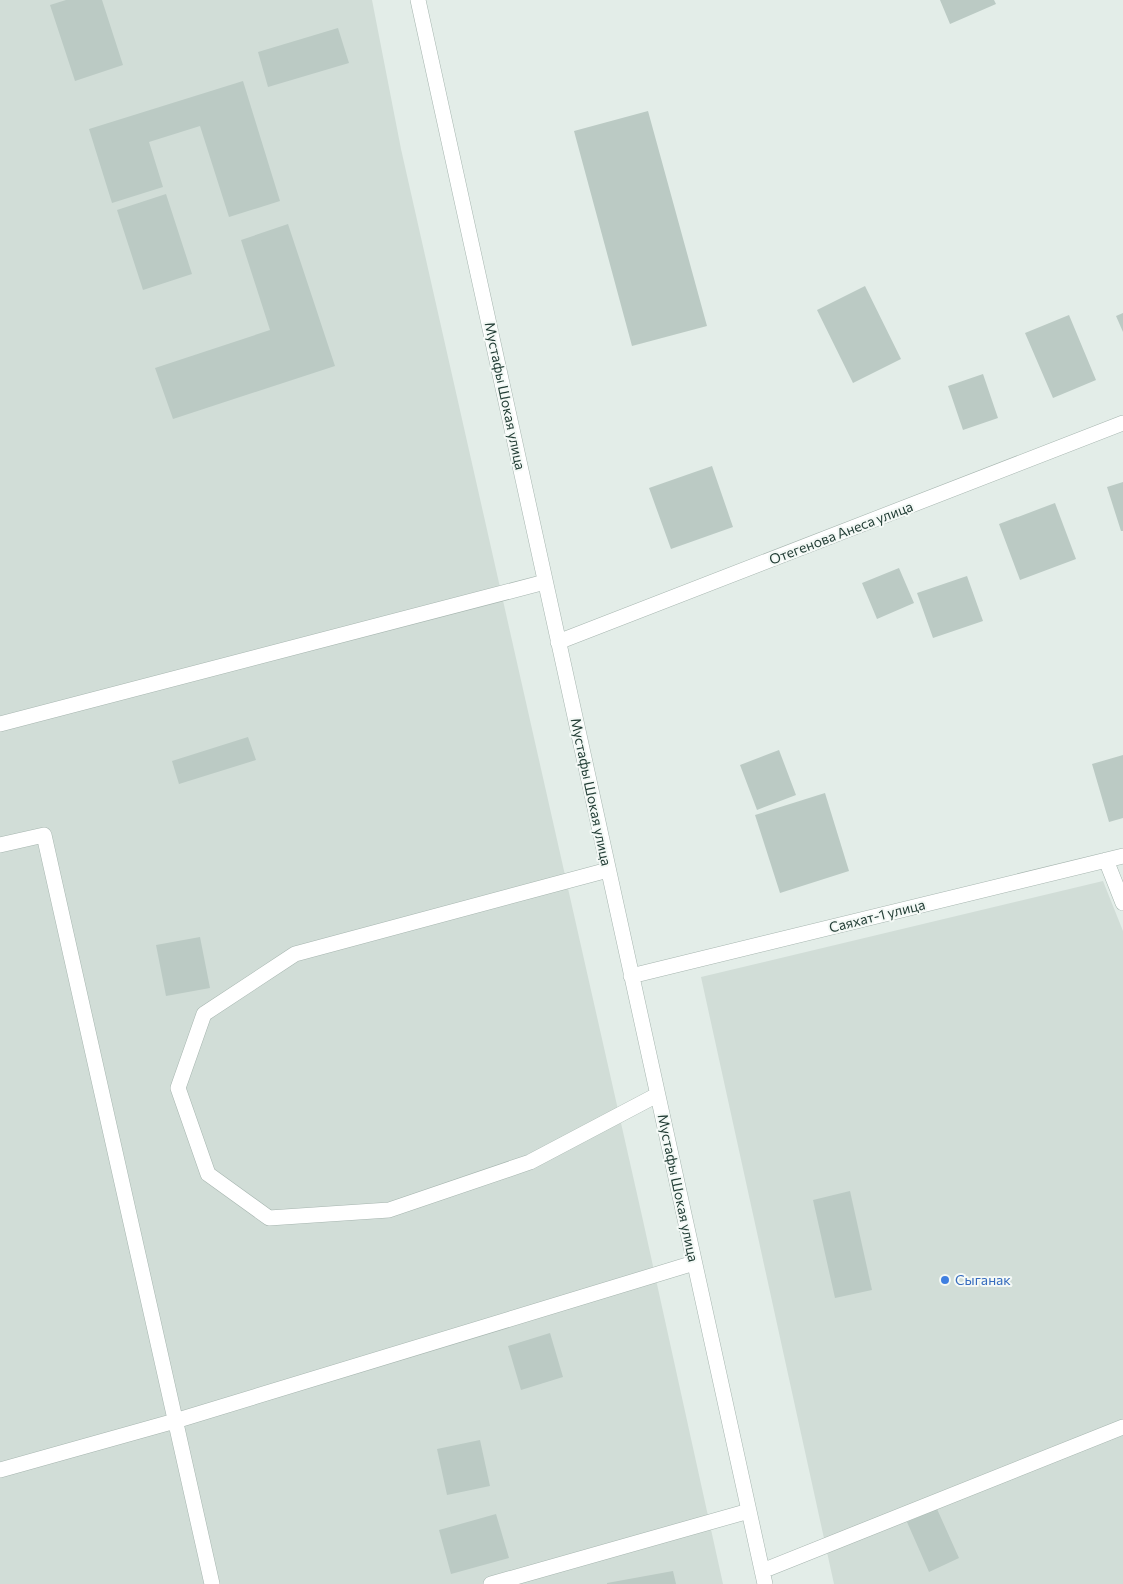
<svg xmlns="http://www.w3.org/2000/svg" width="1123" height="1584" font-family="Commissioner,sans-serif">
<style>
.built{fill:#d1ddd7}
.building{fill:#bbcac4}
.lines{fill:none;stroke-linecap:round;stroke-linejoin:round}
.minor-casing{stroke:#a6b5af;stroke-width:16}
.minor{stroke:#fff;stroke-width:15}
.shop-dot{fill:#3f7fe0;stroke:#f4f9f6;stroke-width:2}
.labels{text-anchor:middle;stroke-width:4;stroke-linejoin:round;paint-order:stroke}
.street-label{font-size:14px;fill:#233e36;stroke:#f4f9f6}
.shop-label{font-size:14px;fill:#366cbe;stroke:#f4f9f6;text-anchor:start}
</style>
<rect width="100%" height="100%" fill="#e3ede8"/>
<path class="built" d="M0,0H372L401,149L642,1216L723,1584H0Z
M1103,881L1123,931V1584H834L701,977Z"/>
<path class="building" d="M66,0H102L123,65L75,81L50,5Z
M940,0H994L996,4L950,24Z
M338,28L349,63L268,87L258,52Z
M243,81L280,201L229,217L200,126L149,142L163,187L112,203L89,129Z
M648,111L707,326L632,346L574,131Z
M166,194L192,274L143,290L117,210Z
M288,224L335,366L173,419L155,368L270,330L241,240Z
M865,286L901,359L853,383L817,310Z
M1123,313V332L1116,316Z
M1069,315L1096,380L1053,398L1025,333Z
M983,374L998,418L963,430L948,386Z
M712,466L733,527L671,549L649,488Z
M1123,482V531H1121L1107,487Z
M1055,503L1076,559L1020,580L999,524Z
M899,568L914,603L877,619L862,583Z
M967,576L983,621L933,638L917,593Z
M248,737L256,760L179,784L172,761Z
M779,750L796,795L757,810L740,765Z
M1123,755V818L1109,822L1092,764Z
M825,793L849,871L780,893L755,815Z
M200,937L210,988L166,996L156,945Z
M850,1191L872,1290L835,1298L813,1200Z
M550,1333L563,1377L521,1390L508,1346Z
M480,1440L490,1486L447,1495L437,1449Z
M937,1509L959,1558L929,1572L907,1522Z
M496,1514L509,1558L451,1574L439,1530Z
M673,1571L676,1584H607V1583Z"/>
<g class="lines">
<defs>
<path id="minor" d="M418,0L765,1584
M558,642L1123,423
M0,724L545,582
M0,845L44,835L212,1584
M1106,860L1123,903
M608,870L295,954L204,1014L178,1088L208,1174L269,1218L389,1210L530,1162L657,1095
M631,976L1123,856
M0,1470L175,1421L694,1263
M762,1571L1123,1427
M491,1584L749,1511"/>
</defs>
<use href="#minor" class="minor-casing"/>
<use href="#minor" class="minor"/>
</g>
<circle class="shop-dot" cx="945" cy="1280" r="5"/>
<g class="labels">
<g class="street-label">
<text transform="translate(505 396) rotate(78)" y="5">Мустафы Шокая улица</text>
<text transform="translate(841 533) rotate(-21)" y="5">Отегенова Анеса улица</text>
<text transform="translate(591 792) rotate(78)" y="5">Мустафы Шокая улица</text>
<text transform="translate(877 916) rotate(-14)" y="5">Саяхат-1 улица</text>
<text transform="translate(678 1188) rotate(78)" y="5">Мустафы Шокая улица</text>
</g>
<g class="shop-label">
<text x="955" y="1285">Сыганак</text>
</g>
</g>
</svg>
